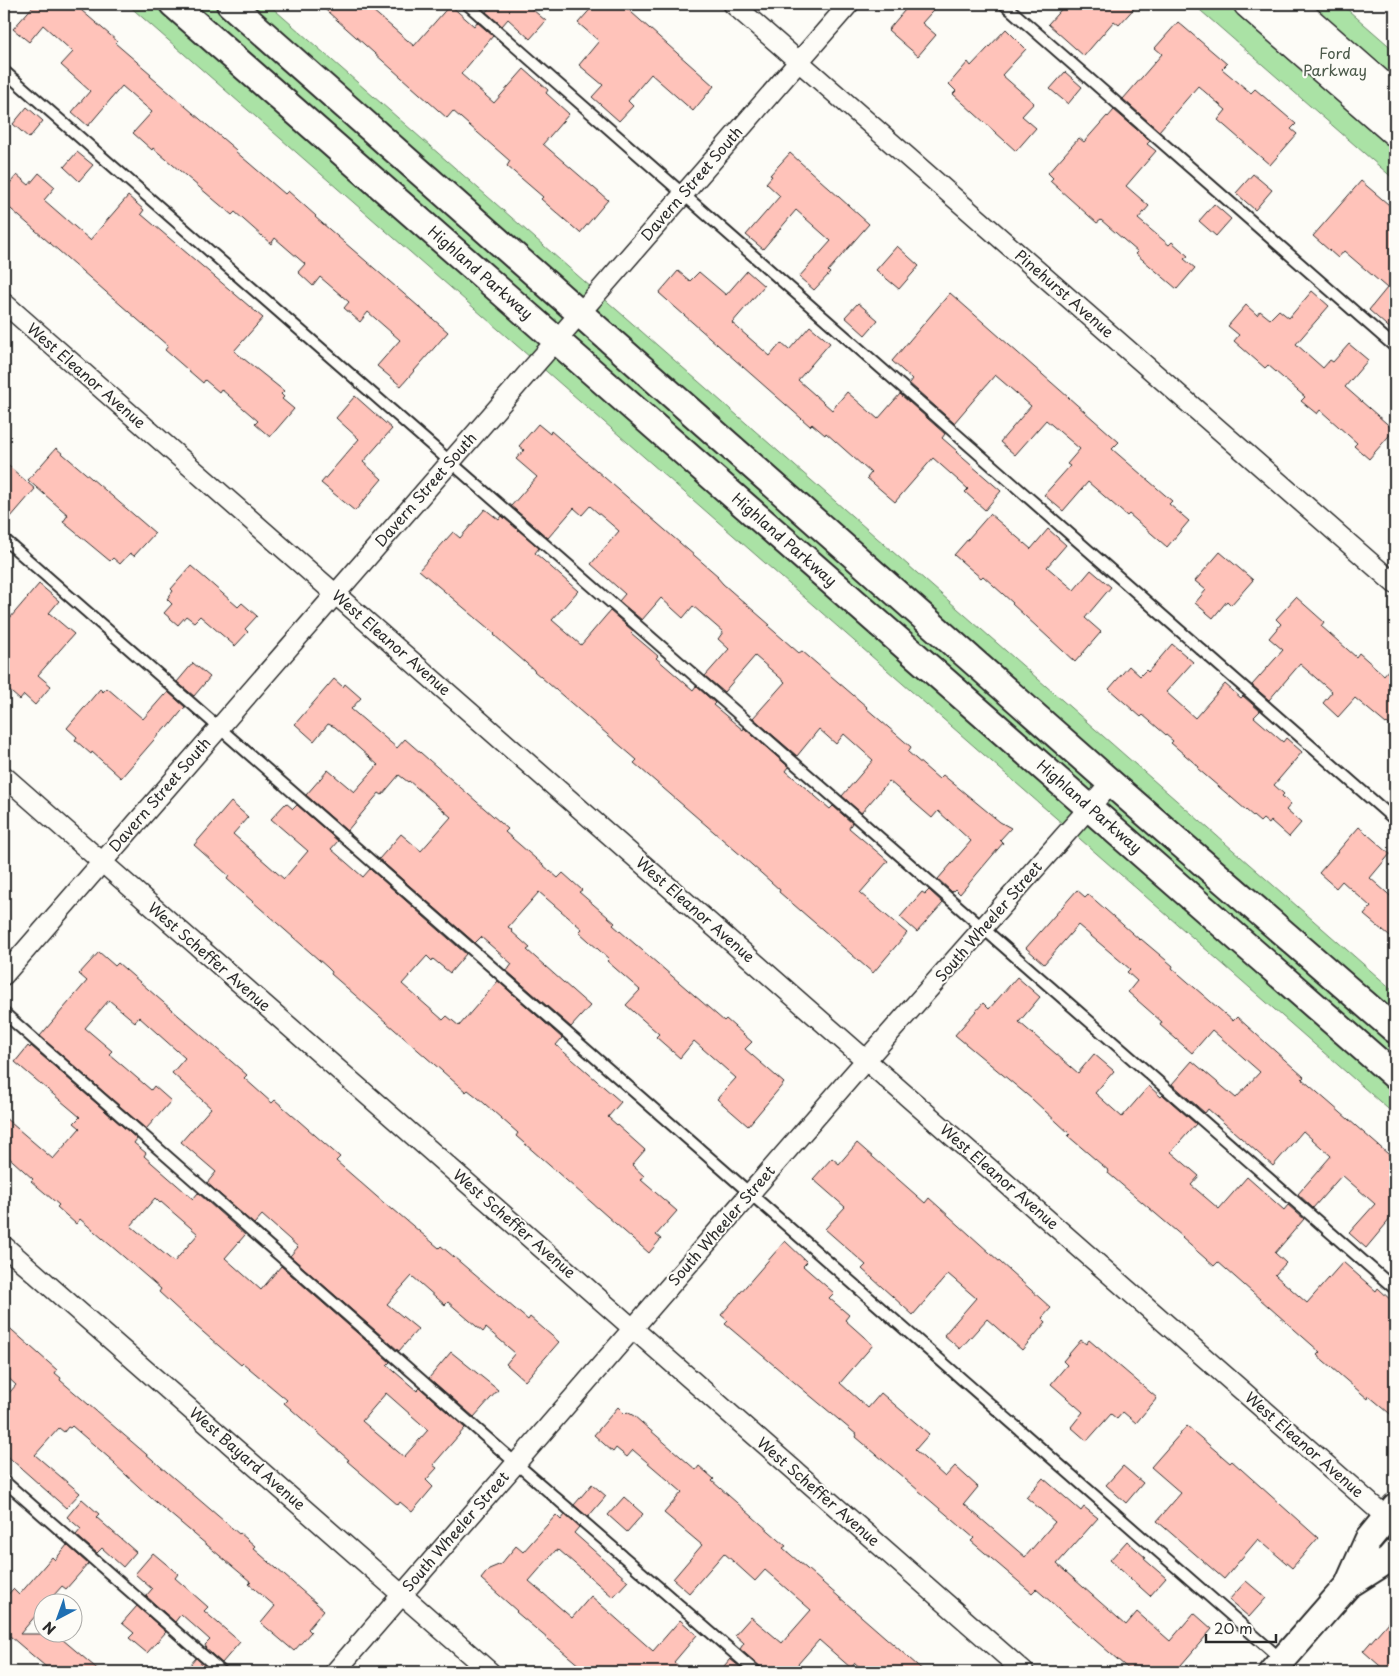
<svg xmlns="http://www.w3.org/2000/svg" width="1399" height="1676" font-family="'Playpen Sans',sans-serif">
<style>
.green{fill:#aae2a5;stroke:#6a8668}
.building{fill:#ffc3ba;stroke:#2b2b2b;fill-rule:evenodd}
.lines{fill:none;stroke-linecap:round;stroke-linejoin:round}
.lane-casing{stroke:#2b2b2b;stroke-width:14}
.street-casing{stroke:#2b2b2b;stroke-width:22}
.secondary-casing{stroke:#2b2b2b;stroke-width:30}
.primary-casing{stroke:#2b2b2b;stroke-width:31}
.lane{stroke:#fdfcf7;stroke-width:10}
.street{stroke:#fdfcf7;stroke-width:19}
.secondary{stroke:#fdfcf7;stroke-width:26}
.primary{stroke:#fdfcf7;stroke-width:28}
.labels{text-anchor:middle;stroke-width:4;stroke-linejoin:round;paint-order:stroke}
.park-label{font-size:15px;fill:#4b594a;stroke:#fdfcf7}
.street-label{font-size:15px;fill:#2b2b2b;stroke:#fdfcf7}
</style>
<rect width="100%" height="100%" fill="#fdfcf7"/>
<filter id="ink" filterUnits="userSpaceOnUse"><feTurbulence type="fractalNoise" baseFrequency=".02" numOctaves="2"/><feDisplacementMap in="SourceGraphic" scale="10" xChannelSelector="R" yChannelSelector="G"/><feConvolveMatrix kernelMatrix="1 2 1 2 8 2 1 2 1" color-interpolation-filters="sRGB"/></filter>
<g filter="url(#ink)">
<path class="green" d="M127,4H268L1395,992V1115Z
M1193,4H1341L1395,51V180Z"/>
<path class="building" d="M35,4H74L117,41L115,43L151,74L150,76L236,150L235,151L285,194L288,191L316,216L315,217L448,332L401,386L377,366L400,340L368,312L360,322L344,308L349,302L320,277L313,286L298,272L305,264L275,238L271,244L235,212L232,215L153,148L152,150L133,133L152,112L122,86L88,126L72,112L90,91L61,65L73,52L43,25L29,42L13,29Z
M319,4H365L414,46L450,5L474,26L477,22L493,36L461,74L494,103L524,69L548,90L546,93L569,114L543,144L608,200L580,233L541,199L543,197L507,166L510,161L453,111L447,118Z
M491,4H526L546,21L530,39L508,19L502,26L486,12L492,5Z
M595,4H622L714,86L693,111L651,74L628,101L633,106L619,121L592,97L603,85L579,65L599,41L578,23Z
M910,4H939L922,23L936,35L918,56L888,30Z
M1066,4H1138L1119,25L1114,21L1084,56L1048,24Z
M1178,22L1227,64L1222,69L1251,93L1255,89L1296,124L1291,129L1297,134L1270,165L1218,120L1226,110L1198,86L1159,131L1123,99L1162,54L1155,48Z
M1006,29L1026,49L1002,75L1034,103L1022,116L1036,128L1016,151L953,94L956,91L949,84L968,62L971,66Z
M1065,72L1082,87L1068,104L1050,89Z
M27,107L43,121L29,138L13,124Z
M1114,110L1150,141L1147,144L1156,151L1126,186L1149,206L1138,219L1169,245L1172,242L1188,256L1184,259L1195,268L1177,289L1136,254L1138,252L1101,220L1097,223L1050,181L1053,178L1048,173L1079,138L1084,142L1107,116L1108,117Z
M77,152L93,165L79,181L64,167Z
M790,153L869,224L828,271L830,273L814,290L799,277L831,241L796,210L763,249L746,235L780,196L766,183L772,176L770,175Z
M39,173L55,187L44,200L90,240L128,196L144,210L141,214L263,318L234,351L284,391L281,394L284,397L282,399L294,409L270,437L255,424L258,421L221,389L219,392L205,380L203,383L165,350L168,346L4,203V190L17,175L29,185Z
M1253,174L1272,190L1255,210L1236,193Z
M1361,181L1395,210V333L1369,310L1387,288L1344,251L1338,258L1313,236Z
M1214,204L1231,219L1216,236L1199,221Z
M897,246L919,266L899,289L876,270Z
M678,271L690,281L699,272L726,295L747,271L764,286L732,323L770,356L781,343L789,350L810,326L830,343L798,380L832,410L847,392L878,419L900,394L945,434L942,438L957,451L956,452L1001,491L985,510L965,492L968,489L933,458L895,502L867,478L871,473L826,433L825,435L812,424L810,426L659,293Z
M1312,291L1329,306L1296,344L1323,368L1330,360L1333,362L1349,344L1368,360L1345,387L1394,430L1369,459L1354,446L1357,443L1320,410L1317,414L1301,401L1305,397L1268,365L1265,368L1234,341L1239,335L1228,326L1246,305L1257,315L1260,311L1270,319L1279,310L1289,318Z
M950,293L1119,442L1112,449L1172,501L1169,504L1189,521L1167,547L1129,514L1127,516L1088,482L1063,511L1044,495L1070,466L1067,464L1080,449L1046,420L1015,455L1000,442L1031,406L995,375L954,423L909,383L912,379L892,361Z
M858,303L878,320L865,335L845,317Z
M355,396L392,429L363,462L382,479L355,511L321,483L359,439L336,418Z
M538,424L550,434L551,431L718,576L717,577L723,584L770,625L768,626L799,653L802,651L867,707L866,708L911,747L908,752L939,779L943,775L1000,822L1011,828L1000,840L1003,843L960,894L955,889L952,892L938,879L971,841L938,811L932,818L889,781L861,813L842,796L873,760L844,734L836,744L819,729L797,756L753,718L785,682L755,656L724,692L705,676L729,649L718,639L723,632L693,606L683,618L661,598L642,620L619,601L625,594L591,564L619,531L590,506L582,515L574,508L548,538L511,506L537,477L516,459L524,450L519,446Z
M56,448L155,533L134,556L130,553L120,564L113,558L110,561L63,522L68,515L28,480Z
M4,462L35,489L4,525Z
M485,509L499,520L502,516L539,548L535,553L578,591L552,620L581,645L610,611L633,631L631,633L658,656L656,658L693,690L696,686L715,703L713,705L743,730L744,728L789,767L786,771L830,809L833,806L852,823L849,828L888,861L860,893L907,933L873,973L779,892L780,890L743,857L634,763L637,760L534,671V670L494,635L495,634L419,570L453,532L460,538Z
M990,514L1031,549L1048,529L1066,545L1047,567L1074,590L1091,570L1111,587L1085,618L1101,632L1075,662L1012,604L1013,603L983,576L981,578L954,555Z
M1220,552L1253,580L1231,605L1227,601L1213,618L1195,603L1206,590L1195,581Z
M191,566L238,607L242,603L257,616L245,629L248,632L235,646L200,616L194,622L186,616L178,625L164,613L172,604L167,599L173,591L171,589Z
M39,584L59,601L49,613L74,634L38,675L51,686L35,705L24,695L20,700L4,686V625Z
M1296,597L1324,622L1321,626L1356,657L1359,653L1384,675L1395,662V730L1387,723L1386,724L1355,698L1338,717L1323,703L1332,692L1300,664L1269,700L1252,685L1283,650L1269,638L1281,624L1276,619Z
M1172,644L1193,662L1166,692L1195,718L1225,684L1241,698L1243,696L1260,711L1254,717L1283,742L1286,738L1302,752L1274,785L1284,794L1282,796L1291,804L1286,810L1301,823L1289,837L1271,821L1269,824L1263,819L1260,822L1198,769L1199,767L1171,743L1173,741L1143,715L1141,717L1109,689L1129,666L1140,676L1146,670L1148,672Z
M193,663L210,677L194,696L177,682Z
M334,679L343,687L345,684L361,698L351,709L397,748L405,739L508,829L505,832L558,878L563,873L582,890L579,892L615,923L613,925L724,1021L726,1019L752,1042L745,1049L784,1083L748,1126L717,1099L736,1078L694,1041L680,1058L656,1037L659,1034L626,1005L640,990L607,961L609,959L579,932L582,929L539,892L508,927L512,930L511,931L530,948L527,950L590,1006L571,1027L507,971L512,964L481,937L475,943L379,859L401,834L421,851L451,817L409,781L408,782L399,775L382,795L379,793L347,831L306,795L328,770L354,792L378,765L335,727L328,724L314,741L295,724Z
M107,688L143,719L164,695L165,696L168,692L185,707L168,728L166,726L121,778L92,752L91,754L75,740L77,737L67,728L100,689L103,692Z
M231,802L248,817L233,834L284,879L308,851L271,819L286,803L293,809L297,805L338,841L331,849L363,877L370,869L466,954L450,973L433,959L432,961L427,956L402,984L443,1020L447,1016L459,1026L498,981L562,1038L556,1045L621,1102L608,1117L645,1150L632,1165L644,1176L641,1180L677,1211L656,1235L661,1239L649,1253L516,1136L518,1133L477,1097L468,1090L466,1092L331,974L332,972L327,967L227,879L229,876L194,845Z
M1359,827L1390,854L1370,878L1395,900V941L1364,915L1371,907L1342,881L1336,888L1319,873Z
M929,890L943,903L917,932L900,917L922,892L925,894Z
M1077,890L1085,897L1088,894L1140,940L1141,939L1173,966L1172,968L1233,1021L1237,1017L1304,1077L1302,1079L1395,1160V1221L1391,1218L1366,1248L1349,1233L1375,1204L1342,1175L1313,1208L1298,1194L1331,1156L1303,1131L1273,1166L1208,1109L1205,1113L1172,1084L1192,1061L1236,1098L1260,1072L1212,1030L1192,1053L1160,1025L1162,1022L1128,992L1137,981L1127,972L1130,969L1078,925L1044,964L1026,948Z
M99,952L115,966L118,963L247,1075L244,1078L272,1103L275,1100L340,1157L336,1161L392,1210L393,1209L439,1248L441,1246L528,1320L530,1317L559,1342L525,1381L506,1364L515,1353L486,1328L483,1332L448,1302L445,1305L412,1276L387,1304L418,1329L399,1351L290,1256L298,1247L262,1215L254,1224L207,1183L216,1172L181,1142L211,1108L172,1073L185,1058L139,1017L135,1022L109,1000L85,1028L112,1051L109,1054L151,1090L154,1086L171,1101L146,1129L40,1036L87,981L79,974Z
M1017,977L1040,997L1019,1022L1078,1073L1094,1054L1114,1071L1095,1093L1122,1117L1149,1086L1161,1097L1163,1095L1196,1124L1171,1152L1199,1176L1191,1185L1219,1209L1247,1177L1284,1210L1288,1205L1304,1219L1275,1253L1286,1263L1275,1275L1307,1303L1343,1262L1376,1291L1378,1288L1395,1304V1418L1369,1396L1368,1399L1317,1355L1320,1352L1218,1262L1214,1266L1182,1238L1183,1237L1108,1173L1109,1171L1068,1136L1070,1134L1032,1099L955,1035L983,1003L989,1009Z
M28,1046L30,1048L31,1046L137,1139L134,1143L146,1153L144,1156L193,1199L198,1193L245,1235L225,1258L261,1290L281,1266L390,1362L387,1365L417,1391L420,1388L465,1428L433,1465L437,1468L426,1480L433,1487L412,1512L400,1502L398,1505L347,1461L349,1460L284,1403L287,1400L243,1363L241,1365L196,1326L159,1292L161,1289L80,1219L76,1224L57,1207L59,1205L31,1181L33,1179L4,1153V1117L53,1159L80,1128L74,1123L80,1117L15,1062ZM155,1198L160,1203L161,1202L198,1234L174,1262L131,1226ZM386,1393L428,1430L404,1457L362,1421Z
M857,1143L925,1203L929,1198L1051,1308L1042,1318L1046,1322L1022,1350L987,1319L960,1349L944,1335L976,1298L948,1274L913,1315L862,1269L866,1265L825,1229L845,1207L813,1179L832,1158L839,1164Z
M785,1241L807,1262L803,1266L834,1293L829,1298L849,1315L845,1320L873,1345L840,1383L868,1408L881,1393L929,1434L915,1450L945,1477L955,1466L978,1487L964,1504L1025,1557L1055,1522L1026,1497L1043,1478L1081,1511L1084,1507L1098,1518L1057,1564L1126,1625L1137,1612L1170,1641L1194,1613L1212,1629L1175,1672H1132L1036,1589L1032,1593L971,1541L974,1538L856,1437L857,1435L725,1324L728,1321L721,1315Z
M4,1323L57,1370L55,1373L61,1378L60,1380L239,1534L240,1533L255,1546L253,1548L324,1610L308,1629L311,1632L294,1651L261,1623L275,1606L249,1584L251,1582L150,1497L114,1464L115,1463L72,1426L70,1428L68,1427L64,1432L59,1428L35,1455L80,1493L66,1508L4,1453V1399L16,1385L4,1374Z
M1081,1340L1086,1344L1089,1340L1157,1398L1136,1423L1123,1412L1117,1419L1111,1414L1087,1441L1071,1427L1083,1412L1051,1384L1067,1365L1063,1361Z
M451,1352L498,1390L474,1417L429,1378Z
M618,1407L625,1414L627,1412L634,1416L696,1470L699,1466L714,1479L712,1481L786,1546L783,1548L925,1672H865L855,1663L851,1668L819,1640L791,1672H763L761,1667L740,1649L744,1643L735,1635L751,1617L782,1643L811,1610L765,1570L755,1581L724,1553L689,1593L673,1579L702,1545L664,1513L682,1492L633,1450L627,1457L616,1448L613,1452L594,1435Z
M1187,1426L1230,1463L1232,1461L1318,1538L1292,1568L1258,1539L1224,1579L1157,1521L1181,1493L1151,1467Z
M1123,1466L1143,1483L1126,1503L1106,1485Z
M592,1484L606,1496L588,1517L574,1505Z
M624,1497L643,1514L627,1532L608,1515Z
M82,1499L99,1514L96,1517L136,1552L123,1567L102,1548L97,1553L76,1535L81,1529L67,1517Z
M556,1515L561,1520L565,1515L579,1527L574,1533L628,1581L613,1597L559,1550L558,1551L556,1550L529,1581L572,1618L591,1596L653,1651L680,1620L697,1635L674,1662L685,1672H587L516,1612L517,1611L481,1579L489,1569L501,1564L516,1546L523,1552Z
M1127,1541L1146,1558L1144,1559L1166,1578L1150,1596L1110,1560Z
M67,1545L88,1564L66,1589L62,1586L46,1604H42V1608L20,1634H56L101,1672H52L4,1631V1599L13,1589L19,1595L52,1557L55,1560Z
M153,1553L178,1574L175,1578L208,1607L204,1611L240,1642L222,1663L205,1648L206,1647L205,1645L210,1640L181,1614L175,1622L146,1596L152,1589L135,1574Z
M1246,1581L1266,1598L1249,1617L1229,1600Z
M137,1606L166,1632L147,1653L129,1638L134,1633L122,1623Z
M1395,1614V1672H1387L1363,1651Z
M196,1658L212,1672H184Z
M730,1659L746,1672H719Z"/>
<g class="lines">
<defs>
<path id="lane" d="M467,4L1395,820
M1004,4L1395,347
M4,71L1395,1289
M4,539L1282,1660
M4,1013L495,1445L756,1672
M4,1481L222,1672"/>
<path id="street" d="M733,4L1395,584
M4,303L1386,1517
M4,776L1024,1672
M4,975L849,4
M4,1246L490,1672
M335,1672L851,1077L1111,783"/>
<path id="secondary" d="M173,4L1395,1076
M230,4L1111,783L1395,1030
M1348,1585L1368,1540L1395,1507
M1272,1672L1348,1585L1389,1559L1395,1552"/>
<path id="primary" d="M1248,4L1395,132
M1289,4L1395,97"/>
</defs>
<use href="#lane" class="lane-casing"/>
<use href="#street" class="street-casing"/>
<use href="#secondary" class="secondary-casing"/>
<use href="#primary" class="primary-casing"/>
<use href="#lane" class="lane"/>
<use href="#street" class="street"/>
<use href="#secondary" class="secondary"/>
<use href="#primary" class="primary"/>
</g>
</g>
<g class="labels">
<g class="park-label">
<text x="1335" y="59">Ford<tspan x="1335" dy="17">Parkway</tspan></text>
</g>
<g class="street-label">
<text transform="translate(692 184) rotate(-49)" y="5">Davern Street South</text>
<text transform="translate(480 273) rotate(41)" y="5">Highland Parkway</text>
<text transform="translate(1064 294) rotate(41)" y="5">Pinehurst Avenue</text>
<text transform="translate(86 376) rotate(41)" y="5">West Eleanor Avenue</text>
<text transform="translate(426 490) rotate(-49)" y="5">Davern Street South</text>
<text transform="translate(784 540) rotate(41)" y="5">Highland Parkway</text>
<text transform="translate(391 643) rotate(41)" y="5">West Eleanor Avenue</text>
<text transform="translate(160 795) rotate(-49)" y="5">Davern Street South</text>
<text transform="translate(1089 807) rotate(41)" y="5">Highland Parkway</text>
<text transform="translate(695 910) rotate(41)" y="5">West Eleanor Avenue</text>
<text transform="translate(989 922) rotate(-49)" y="5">South Wheeler Street</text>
<text transform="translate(209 957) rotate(41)" y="5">West Scheffer Avenue</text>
<text transform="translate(999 1177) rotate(41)" y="5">West Eleanor Avenue</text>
<text transform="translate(514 1224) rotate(41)" y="5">West Scheffer Avenue</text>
<text transform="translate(722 1226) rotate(-49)" y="5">South Wheeler Street</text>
<text transform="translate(1304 1445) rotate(41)" y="5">West Eleanor Avenue</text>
<text transform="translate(247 1459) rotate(41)" y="5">West Bayard Avenue</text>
<text transform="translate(818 1492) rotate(41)" y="5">West Scheffer Avenue</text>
<text transform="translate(456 1532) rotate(-49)" y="5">South Wheeler Street</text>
</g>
</g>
<rect width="1399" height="1676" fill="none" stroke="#fdfcf7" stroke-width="20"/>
<rect x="10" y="10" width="1379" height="1656" fill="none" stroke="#2b2b2b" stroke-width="2" filter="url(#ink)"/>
<g transform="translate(58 1618) rotate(221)"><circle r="24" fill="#fdfcf7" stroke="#a9a8a5"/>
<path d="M0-4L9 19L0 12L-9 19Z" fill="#1f6fb2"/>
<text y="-8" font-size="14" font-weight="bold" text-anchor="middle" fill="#2b2b2b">N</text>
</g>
<path d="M1206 1634v8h70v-8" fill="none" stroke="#2b2b2b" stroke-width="2.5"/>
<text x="1214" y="1634" font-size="15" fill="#2b2b2b" stroke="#fdfcf7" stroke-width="4" paint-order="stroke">20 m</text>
</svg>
